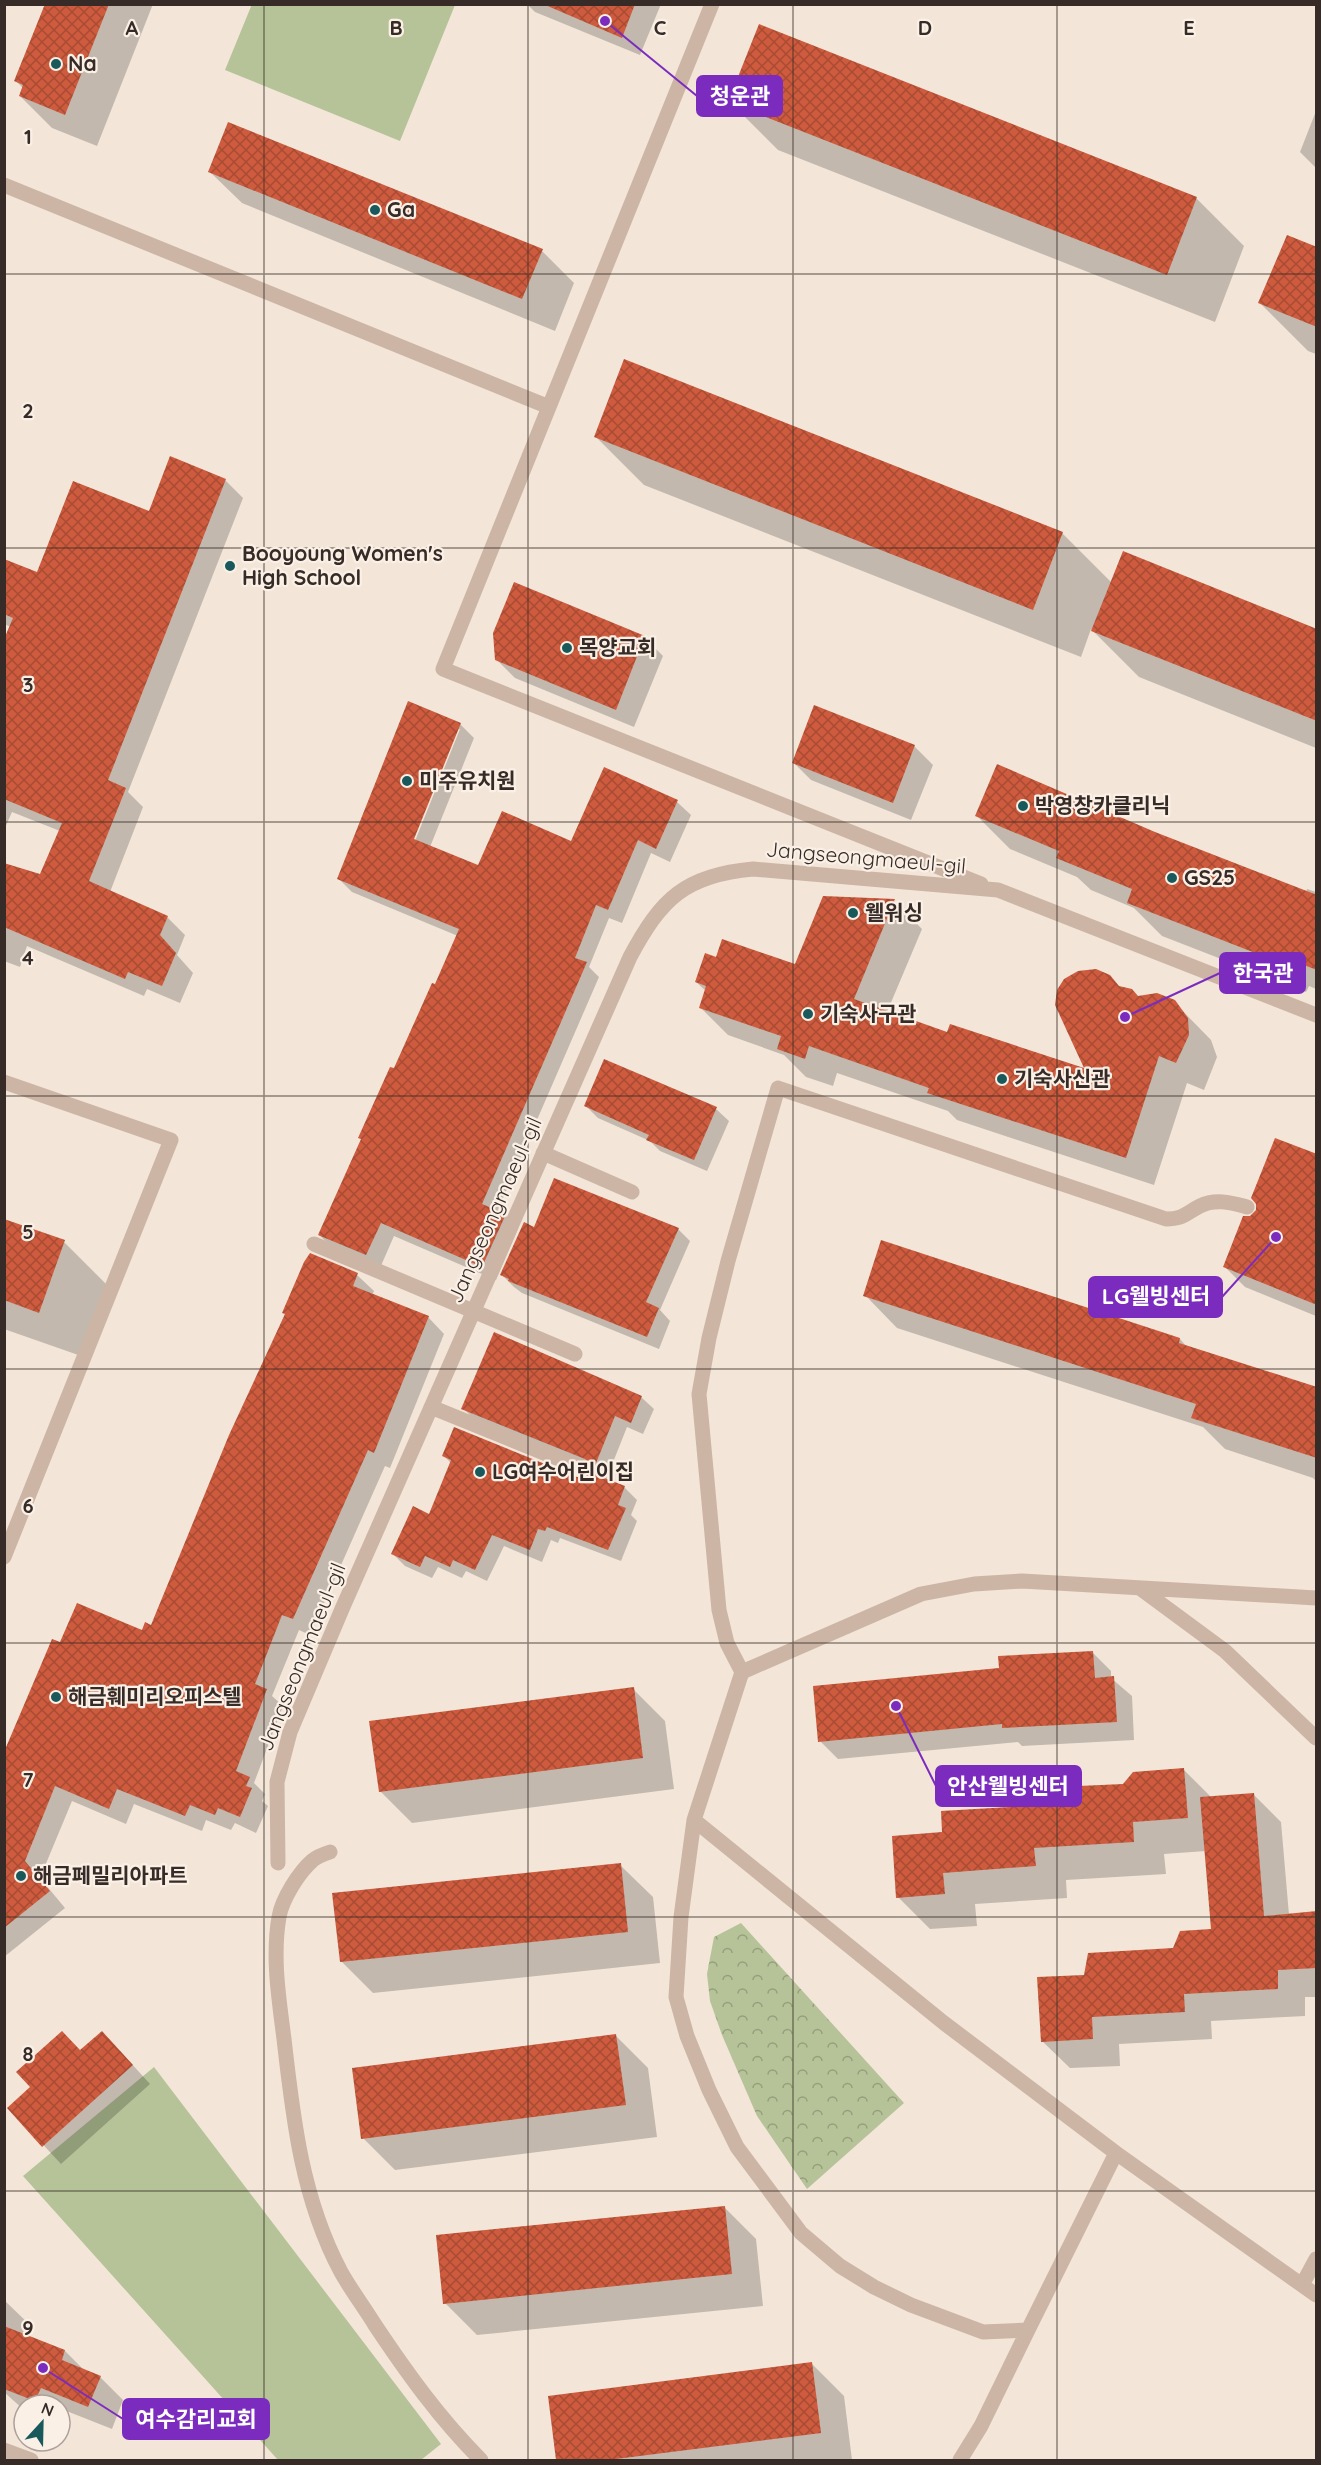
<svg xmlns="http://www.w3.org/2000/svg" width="1321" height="2465" font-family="Quicksand,'Noto Sans KR',sans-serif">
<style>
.grass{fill:#b6c398}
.park{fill:url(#park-crowns)}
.shadow{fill:#0003;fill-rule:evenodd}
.building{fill:url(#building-cross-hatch)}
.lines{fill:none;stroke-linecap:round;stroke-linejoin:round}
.service{stroke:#ccb5a5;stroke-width:15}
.minor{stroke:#ccb5a5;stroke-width:15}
.grid{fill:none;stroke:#372b27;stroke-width:1.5;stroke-opacity:0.55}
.poi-dot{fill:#19595b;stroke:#faf0e6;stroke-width:2}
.labels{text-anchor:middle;stroke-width:4.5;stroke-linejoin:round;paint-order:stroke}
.poi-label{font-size:21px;font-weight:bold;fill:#372b27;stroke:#faf0e6;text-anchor:start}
.street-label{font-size:21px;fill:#372b27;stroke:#faf0e6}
.grid-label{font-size:20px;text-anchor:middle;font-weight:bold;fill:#372b27;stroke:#faf0e6;stroke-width:4.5;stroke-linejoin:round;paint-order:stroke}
.leader{fill:none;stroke:#7b2cbf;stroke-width:2}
.callout-dot{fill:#7b2cbf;stroke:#faf0e6;stroke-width:2}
.callout{fill:#7b2cbf;stroke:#7b2cbf;stroke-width:2}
.callout-label{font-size:22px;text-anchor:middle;font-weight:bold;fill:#fff}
</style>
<defs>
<pattern id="park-crowns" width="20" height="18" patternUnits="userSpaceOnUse" patternTransform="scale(1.5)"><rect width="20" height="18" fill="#b6c398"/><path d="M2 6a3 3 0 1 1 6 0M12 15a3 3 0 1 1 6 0" fill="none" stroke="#959f7c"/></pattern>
<pattern id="building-cross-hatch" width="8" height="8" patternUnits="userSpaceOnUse" patternTransform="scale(1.5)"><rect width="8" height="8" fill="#ce5b3d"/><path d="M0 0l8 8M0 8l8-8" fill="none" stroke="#a84b33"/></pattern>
</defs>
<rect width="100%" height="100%" fill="#f3e6d9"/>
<path class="grass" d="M252,4H455V5L400,141L225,70Z
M154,2067L441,2444L421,2460H278L23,2176Z"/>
<path class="park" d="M741,1923L904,2103L807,2189L757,2116L722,2035L710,2001L707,1974L714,1937Z"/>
<path class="shadow" d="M45,4H153L97,146L52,128L20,96L23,88L16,81Z
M527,4H661L640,55L535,12Z
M730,102L1196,198L1244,246L1215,322L778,150Z
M1316,111V168L1300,152Z
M209,171L542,251L574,283L555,331L242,203Z
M1316,249V354L1308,351L1260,303Z
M596,437L1062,533L1112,583L1316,630V748L1139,677L1091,629L1081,657L644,485Z
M225,480L243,498L128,792L143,807L110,892L167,917L185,935L177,955L193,973L180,1003L147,989L144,996L27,946L20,967L4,961V864L40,876L60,831L12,812L4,830V643L11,627L4,624V561L38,574L150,513Z
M515,584L645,638L663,656L634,727L515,678L497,660Z
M815,707L915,747L933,765L911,820L811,780L793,762Z
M460,724L474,738L430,847L479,866L572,843L605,769L677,802L691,815L670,862L651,853L622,923L609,918L589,967L599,977L497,1212L505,1215L518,1229L496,1280L394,1236L380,1268L333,1248L319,1235L458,936L352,892L339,879ZM457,729H460L413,846L410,845Z
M977,816L1155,834L1306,892L1307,889L1316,892V989L1309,986L1306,992L1162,936L1134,908L1091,890L1077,877L1010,849Z
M824,897L894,901L922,929L887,1012L948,1034L1087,1071L1121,988L1138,997L1170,998L1211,1040L1217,1057L1204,1090L1187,1083L1154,1185L957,1120L948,1111L837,1073L833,1086L806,1077L784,1055L728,1035L700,1007L706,991L696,982L717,959L796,966Z
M604,1061L716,1109L729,1121L707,1171L660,1151L650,1141L598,1118L586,1106Z
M1316,1156V1316L1245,1287L1225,1267L1251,1218Z
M4,1220L64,1242L109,1287L84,1357L4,1329Z
M535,1229H678L690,1241L660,1310L670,1321L659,1349L522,1293L514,1287L502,1275Z
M310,1255L357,1275L374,1291L372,1295L428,1317L444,1334L390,1468L385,1466L310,1635L299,1630L272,1696L283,1706L254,1783L265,1794L262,1801L268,1806L256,1833L235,1823L231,1830L206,1820L202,1831L134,1804L126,1824L72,1801L40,1878L65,1908L4,1957V1758L61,1644L143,1632L152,1627Z
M865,1295L1180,1339L1187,1347L1316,1389V1481L1313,1478L1225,1449L1203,1427L897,1328Z
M641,1397L654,1409L643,1434L627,1427L606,1480L625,1488L637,1500L631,1515L637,1521L621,1561L560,1538L558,1543L551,1540L542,1562L504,1546L487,1581L466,1571L462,1578L438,1567L432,1578L405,1566L393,1554L430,1516L451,1463L444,1456L577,1479H583L591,1473L592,1468L475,1420L463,1408Z
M1093,1653L1111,1671V1678L1132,1696L1134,1740L1022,1746L1018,1742L838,1759L820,1741L1000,1670Z
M633,1689L665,1721L674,1789L412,1823L380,1791Z
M1184,1770L1212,1798L1254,1795L1281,1822L1289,1915L1316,1913V1997H1305V2016L1211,2021L1212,2039L1119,2044L1120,2066L1070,2068L1042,2041L1085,1976L1174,1950L1213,1931L1206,1851L1164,1854L1166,1874L1066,1880L1067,1898L975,1904L977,1926L930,1929L898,1897L944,1833L1028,1807Z
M620,1865L653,1897L660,1963L373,1993L341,1961Z
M616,2036L648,2068L657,2137L395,2170L363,2138Z
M120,2051L150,2084L61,2164L9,2108L81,2052Z
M724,2207L756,2239L763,2306L477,2335L445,2303Z
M4,2300L30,2325L26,2336L65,2351L84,2370L100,2377L123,2400L112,2429L64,2410L60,2421V2405H24V2410L4,2392Z
M812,2364L844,2396L852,2460H558L549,2398Z"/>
<path class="building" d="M45,4H109L65,115L19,96L23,85L14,81Z
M543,4H635L622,38Z
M759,24L1197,197L1167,275L728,102Z
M228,122L543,249L522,299L208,172Z
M1287,235L1317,247V327L1258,303Z
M624,359L1063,532L1033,610L594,437Z
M170,456L226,479L108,780L126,788L89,881L168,916L160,935L176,953L162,986L128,972L125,979L4,927V863L40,874L62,823L4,799V639L13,618L4,614V559L37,572L73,481L149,511Z
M1123,551L1317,629V721L1091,631Z
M514,582L645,636L616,710L495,660L493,633Z
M408,701L461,723L414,839L478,865L502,811L571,841L604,767L678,800L656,849L638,840L608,910L596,905L575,958L587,962L482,1204L506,1214L482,1267L381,1223L366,1255L318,1235L361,1139L358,1138L390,1067L394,1068L432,983L435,984L459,929L337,879Z
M814,705L915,745L893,803L792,763Z
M997,764L1155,832L1317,895V970L1275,954L1273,960L1127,903L1132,889L1056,858L1059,851L975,816Z
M823,896L895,899L854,999L947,1032L950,1024L1084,1068L1055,1005L1057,990L1064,979L1078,971L1096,969L1110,975L1119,986L1132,989L1138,996L1157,993L1175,1000L1188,1018L1189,1035L1176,1063L1159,1056L1126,1158L927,1093L929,1088L809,1046L805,1059L777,1049L781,1036L699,1008L706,986L695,982L705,953L716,957L722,939L795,964Z
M604,1059L717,1107L694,1160L646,1140L649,1135L584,1106Z
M1275,1138L1317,1154V1305L1223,1267L1243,1216H1250L1256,1210V1204L1251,1198Z
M554,1178L679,1228L646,1302L659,1308L647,1337L508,1281L509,1279L500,1275L524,1222L534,1227Z
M4,1219L65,1240L39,1313L4,1300Z
M881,1240L1180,1338L1179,1343L1317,1387V1458L1191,1418L1196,1404L863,1296Z
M310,1253L358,1273L353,1286L429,1316L374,1453L368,1450L293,1619L282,1615L255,1684L267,1689L236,1771L250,1777L246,1786L252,1788L240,1817L218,1808L215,1815L190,1805L185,1816L117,1789L109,1809L55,1786L25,1861L50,1891L4,1928V1752L52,1639L60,1642L77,1603L142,1630L145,1622L151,1625L229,1435L285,1314L282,1313L304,1262Z
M494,1332L642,1396L631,1423L615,1416L592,1473L625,1486L618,1505L626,1508L608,1550L547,1527L545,1531L538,1529L530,1550L492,1535L475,1570L453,1560L450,1567L425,1556L420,1567L391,1554L413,1506L429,1514L451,1460L442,1456L454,1427L577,1477L586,1476L590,1471L589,1463L585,1459L461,1409Z
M1093,1651L1095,1678L1114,1676L1117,1722L1002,1728V1724L818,1742L813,1686L999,1668L998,1656Z
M634,1687L643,1758L379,1792L369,1721Z
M1184,1768L1188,1818L1133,1822L1134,1842L1034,1848L1036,1866L943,1873L945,1894L896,1898L892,1836L942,1832L941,1811L1027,1806L1034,1788L1123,1784L1133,1772Z
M1254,1793L1264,1916L1317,1911V1968L1278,1970V1989L1184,1994L1185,2012L1092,2017L1093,2039L1041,2042L1037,1977L1084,1975L1088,1953L1173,1948L1180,1931L1211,1929L1200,1797Z
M621,1863L628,1932L340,1962L332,1893Z
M62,2031L80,2050L102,2031L133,2065L42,2147L7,2108L30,2087L16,2072Z
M616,2034L626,2105L361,2139L352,2068Z
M725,2206L732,2274L443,2304L436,2235Z
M4,2326L65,2350L62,2360L101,2376L88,2407L41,2388L35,2401L4,2389Z
M812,2362L821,2433L608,2460H556L548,2396Z"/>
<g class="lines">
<path class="service" d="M1141,1589L1225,1651L1316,1738
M742,1672L921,1594L974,1584L1022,1581L1316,1598
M694,1820L742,1672L727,1643L719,1610L699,1394L709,1338L728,1261L778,1088L1166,1219C1184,1219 1186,1213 1200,1206C1216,1198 1232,1203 1247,1207
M330,1852C324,1854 318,1856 313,1860C299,1872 282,1899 279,1917C272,1958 279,1999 284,2039C293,2119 302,2199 341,2272C351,2290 364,2307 375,2325C407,2373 440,2419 481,2460
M1116,2153L1028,2330L983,2332L911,2305L874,2287L840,2266L801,2233L737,2147L709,2090L687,2036L676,1997L681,1917L694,1820L944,2023L1116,2153L1316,2295
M1302,2285L1316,2259
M960,2460L981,2426L1028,2330"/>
<path class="minor" d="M712,4L443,669L981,884
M4,185L549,407
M4,1082L171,1140L4,1557
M543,1153L632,1192
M314,1244L575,1354
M431,1407L581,1468
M278,1863L277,1782L290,1732L342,1609L630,957C661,899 685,875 753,869L998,890L1316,1015
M4,2450L31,2460"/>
</g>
<path class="grid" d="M264,4V2460M528,4V2460M793,4V2460M1057,4V2460M4,274H1316M4,548H1316M4,822H1316M4,1096H1316M4,1369H1316M4,1643H1316M4,1917H1316M4,2191H1316"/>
<g class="poi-dot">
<circle cx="56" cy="64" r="6"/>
<circle cx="375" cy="210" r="6"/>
<circle cx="230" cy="566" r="6"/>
<circle cx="567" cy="648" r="6"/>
<circle cx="407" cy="781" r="6"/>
<circle cx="1023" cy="806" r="6"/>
<circle cx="1172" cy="878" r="6"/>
<circle cx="853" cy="913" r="6"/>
<circle cx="808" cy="1014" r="6"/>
<circle cx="1002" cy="1079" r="6"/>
<circle cx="480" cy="1472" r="6"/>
<circle cx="56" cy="1697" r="6"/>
<circle cx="21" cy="1876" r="6"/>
</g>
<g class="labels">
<g class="poi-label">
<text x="68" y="71">Na</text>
<text x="387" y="217">Ga</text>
<text x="242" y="561">Booyoung Women's<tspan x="242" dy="24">High School</tspan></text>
<text x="579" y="655">목양교회</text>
<text x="419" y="788">미주유치원</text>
<text x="1035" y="813">박영창카클리닉</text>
<text x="1184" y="885">GS25</text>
<text x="865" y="920">웰워싱</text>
<text x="820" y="1021">기숙사구관</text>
<text x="1014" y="1086">기숙사신관</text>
<text x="492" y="1479">LG여수어린이집</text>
<text x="68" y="1704">해금훼미리오피스텔</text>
<text x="33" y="1883">해금페밀리아파트</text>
</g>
<g class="street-label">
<text transform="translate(866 858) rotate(5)" y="7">Jangseongmaeul-gil</text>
<text transform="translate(495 1210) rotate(-66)" y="7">Jangseongmaeul-gil</text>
<text transform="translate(302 1657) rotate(-68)" y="7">Jangseongmaeul-gil</text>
</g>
</g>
<g class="grid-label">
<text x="132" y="35">A</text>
<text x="396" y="35">B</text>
<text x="660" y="35">C</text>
<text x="925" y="35">D</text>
<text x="1189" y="35">E</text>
<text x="28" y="144">1</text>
<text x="28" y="418">2</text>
<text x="28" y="692">3</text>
<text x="28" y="965">4</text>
<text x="28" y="1239">5</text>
<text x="28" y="1513">6</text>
<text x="28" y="1787">7</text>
<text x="28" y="2061">8</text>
<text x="28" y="2335">9</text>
</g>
<path class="leader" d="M605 21L697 96M1125 1017L1220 973M1276 1237L1222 1297M896 1706L936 1786M43 2368L123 2419"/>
<g class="callout-dot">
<circle cx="605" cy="21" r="6"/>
<circle cx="1125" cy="1017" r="6"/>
<circle cx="1276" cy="1237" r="6"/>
<circle cx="896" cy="1706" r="6"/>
<circle cx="43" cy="2368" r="6"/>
</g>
<g class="callout">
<rect x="697" y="76" width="85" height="40" rx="6"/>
<rect x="1220" y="953" width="85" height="40" rx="6"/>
<rect x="1089" y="1277" width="133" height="40" rx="6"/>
<rect x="936" y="1766" width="145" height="40" rx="6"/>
<rect x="123" y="2399" width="146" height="40" rx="6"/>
</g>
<g class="callout-label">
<text x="740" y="104">청운관</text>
<text x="1263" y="981">한국관</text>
<text x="1156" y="1304">LG웰빙센터</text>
<text x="1008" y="1794">안산웰빙센터</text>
<text x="196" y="2427">여수감리교회</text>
</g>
<rect width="1321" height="2465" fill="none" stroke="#372b27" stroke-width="12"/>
<g transform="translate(42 2423) rotate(22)"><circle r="28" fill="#faf0e6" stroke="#aca19a" stroke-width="1.5"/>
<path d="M0-4.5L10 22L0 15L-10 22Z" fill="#19595b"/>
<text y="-9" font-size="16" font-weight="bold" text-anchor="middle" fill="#372b27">N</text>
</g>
</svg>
